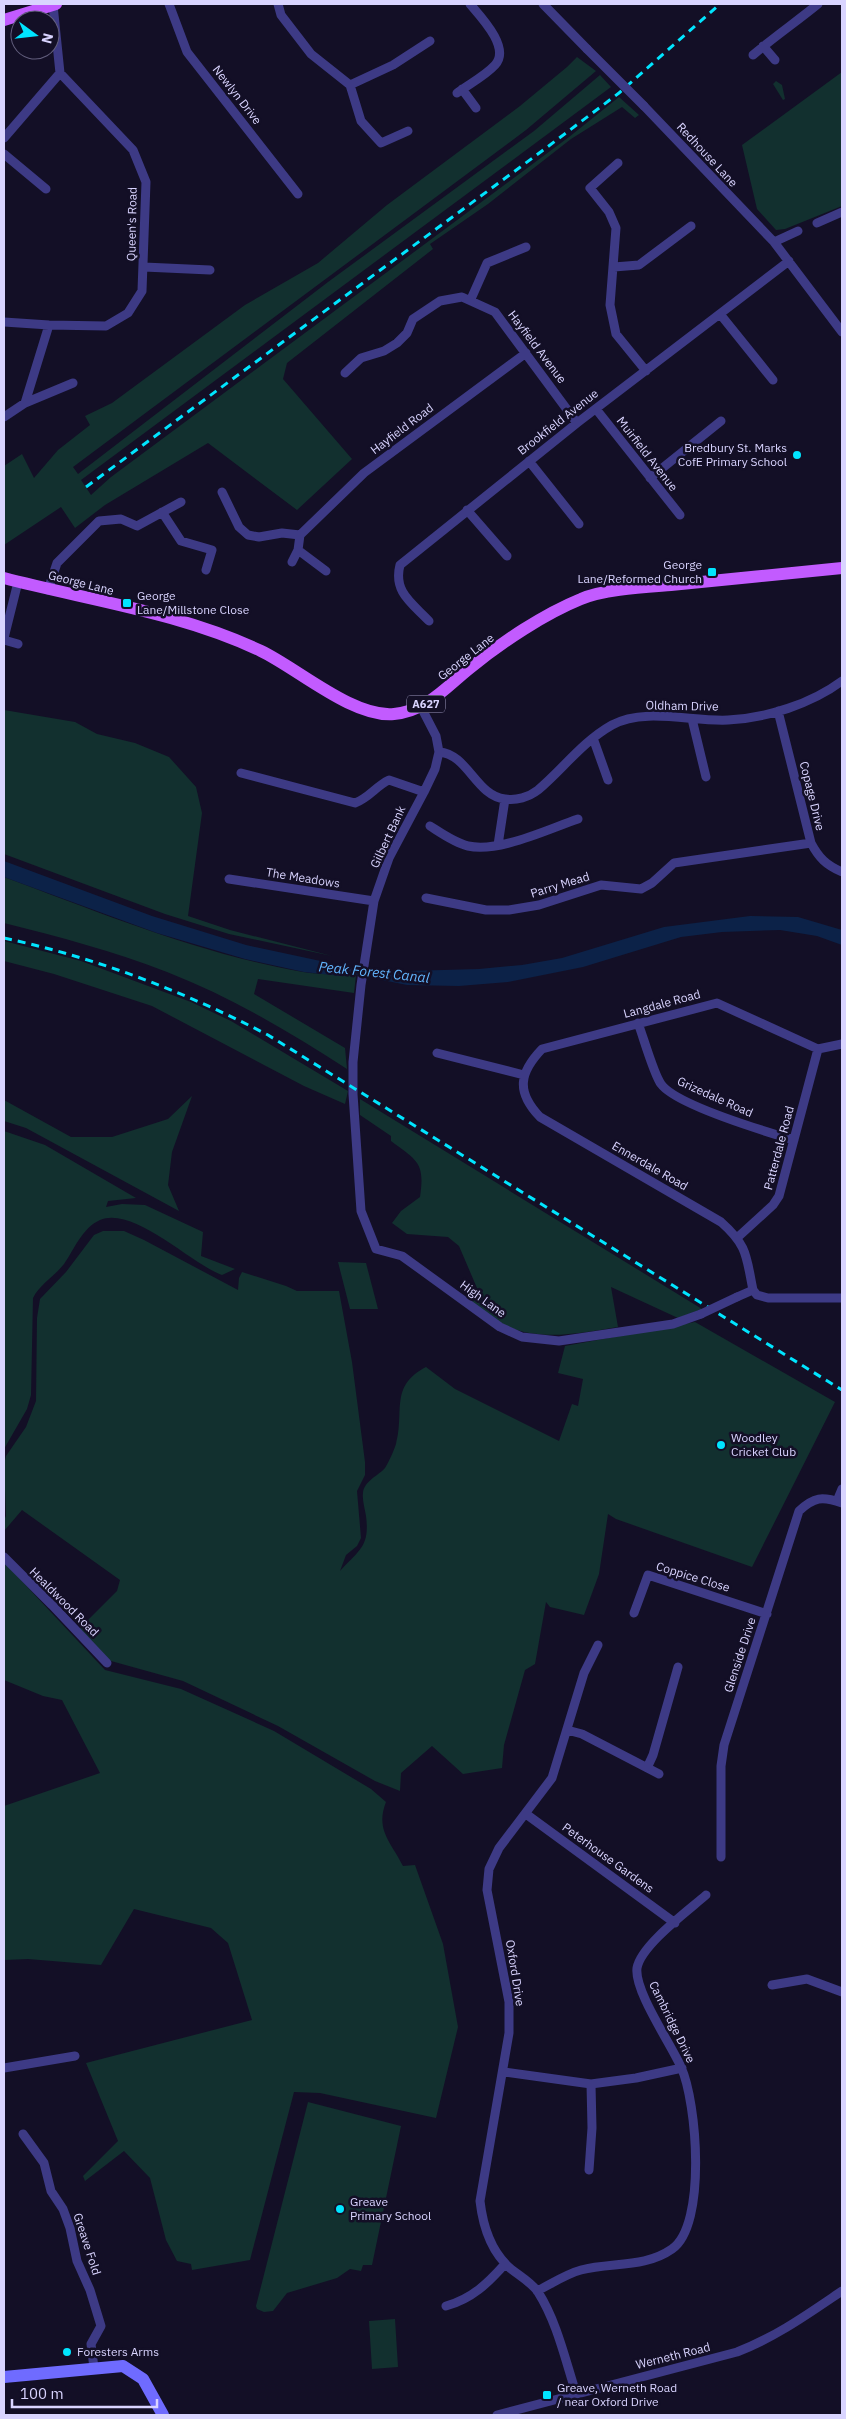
<svg xmlns="http://www.w3.org/2000/svg" width="846" height="2419" font-family="'IBM Plex Sans',sans-serif">
<style>
.green{fill:#12302f}
.water{fill:#0c2248}
.lines{fill:none;stroke-linecap:round;stroke-linejoin:round}
.street{stroke:#3d3a85;stroke-width:9}
.secondary{stroke:#6f6bff;stroke-width:12}
.primary{stroke:#c25bff;stroke-width:12}
.rail{stroke:#00e5ff;stroke-width:3;stroke-dasharray:8 6;stroke-linecap:butt}
.street-bridge{stroke:#3d3a85;stroke-width:9}
.poi-dot{fill:#00e5ff;stroke:#130f26;stroke-width:2}
.labels{text-anchor:middle;stroke-width:5;stroke-linejoin:round;paint-order:stroke}
.shield{fill:#130f26;stroke:#9e99be;stroke-width:1}
.shield-label{font-size:11px;font-weight:bold;fill:#d9d4ff}
.street-label{font-size:12px;fill:#d9d4ff;stroke:#130f26}
.poi-label{font-size:12px;fill:#d9d4ff;stroke:#130f26;text-anchor:start}
.water-label{font-size:14px;font-style:italic;fill:#62b6ff;stroke:#130f26}
</style>
<rect width="100%" height="100%" fill="#130f26"/>
<path class="green" d="M577,57L596,71L526,130L73,467L78,474L328,282L534,131L600,75L611,87L81,480L91,495L111,477L569,137L619,97L639,115L635,118L622,107L571,139L488,204L430,244L433,249L287,363L283,379L352,459L297,510L208,443L105,505L75,528L61,507L4,545V466L22,454L34,478L58,450L90,425L85,416L112,403L245,305L318,263L387,205L520,106L567,67Z
M842,72V206L785,229L776,230L757,209L742,145Z
M776,81L782,85L785,99L783,100L773,84Z
M4,710L75,722L97,734L135,743L169,757L196,787L202,813L188,916L230,930L332,956L229,934L165,914L4,854Z
M4,877C101,913 200,954 303,972C321,975 338,974 356,975L354,993L258,979L254,994L345,1048L347,1069C290,1032 231,997 167,972C114,951 59,937 4,923Z
M4,941L81,961L191,1002L231,1021L348,1091L345,1104L304,1086L152,1006L54,974L4,961Z
M192,1096L172,1152L168,1185L179,1211L26,1128L4,1121V1100L71,1137H112L168,1119Z
M360,1099L702,1309L678,1318L611,1287L618,1327C579,1333 537,1343 500,1323C490,1317 481,1309 472,1302L480,1295L459,1246L448,1237L407,1234L392,1223L401,1211L420,1197C425,1163 418,1161 391,1141V1136L360,1115Z
M4,1131L45,1145L136,1198L108,1201L106,1207L122,1204L145,1205L203,1232L201,1256L235,1269L222,1275C191,1264 134,1206 100,1220C82,1228 74,1250 64,1264C55,1276 40,1284 33,1298L31,1395L27,1409L4,1449Z
M103,1231H124L144,1240L238,1290L239,1278L242,1272L286,1286L297,1291H339L352,1362L365,1462V1475L357,1491L361,1538L357,1546L346,1555L340,1571C359,1550 370,1547 366,1516C365,1509 362,1500 363,1493C364,1481 378,1476 385,1468C389,1462 394,1450 396,1444C405,1412 389,1386 426,1367L455,1389L559,1441L572,1404L578,1406L583,1379L558,1373L565,1346L695,1322L835,1402L752,1567L616,1519L608,1514L599,1574L584,1615L550,1607L546,1602L535,1664L525,1670L504,1745L502,1768L463,1774L432,1746L401,1773L400,1791L375,1781L278,1726L183,1681L111,1661L78,1630L117,1591L120,1580L22,1510L4,1531V1520L6,1516L4,1464L6,1456L26,1427L36,1401L37,1318L40,1299L66,1272L94,1235Z
M338,1262L366,1263L378,1309H350Z
M4,1562L105,1670L181,1689L274,1731L371,1789L386,1802C375,1830 391,1842 403,1866L415,1865L443,1944L458,2027L436,2118L320,2093L294,2092L250,2260L192,2270L191,2264L177,2261L166,2240L150,2178L124,2151L85,2181L83,2176L118,2141L86,2063L252,2020L228,1943L211,1928L134,1909L101,1965L28,1959L4,1960V1806L100,1773L62,1700L43,1696L4,1680Z
M308,2102L401,2126L372,2265H363L361,2271L350,2269L337,2278L287,2293L273,2311L264,2312L257,2309L256,2306Z
M395,2319L398,2367L372,2369L369,2321Z"/>
<path class="water" d="M4,861L152,916L246,945L372,972L479,969L522,965L562,958L664,927L750,916L798,917L842,930V945L817,936L780,930L722,932L681,937L583,967L508,982L459,986L407,985L353,974L341,976L304,972L245,959L157,933L4,877Z"/>
<g class="lines">
<path class="street" d="M169,4L187,52L298,194
M278,4L281,15L311,54L350,85L361,121L381,143L408,131
M543,4L587,49
M763,46L775,60
M753,55C774,37 796,22 818,4
M350,85L393,65L430,41
M462,89L476,108
M457,93C469,84 485,76 495,65C511,48 481,17 470,4
M644,106L774,242L842,332
M4,138L60,73
M4,154L46,189
M618,163L590,188L609,212L616,228L610,305L616,334L646,371
M817,223L842,212
M774,242L798,231
M144,267L210,270
M614,267L639,265L691,226
M471,299L487,263L526,247
M720,314L773,380
M4,322L49,325L106,326L128,313L142,291L146,182L133,150L60,73L53,5
M345,373L361,358L384,351L397,343L407,333L413,319L440,301L462,297L495,312L577,423
M25,403L49,325
M596,409L680,515
M4,417L25,403L73,383
M529,461L579,524
M650,478L721,421
M222,492L239,527L248,535L259,537L282,533L300,535
M467,510L507,556
M162,512L181,541L212,550L206,570
M292,562L298,550
M326,571L298,550L300,535L364,473L526,353
M48,590L57,563L99,521L121,519L137,526L181,502
M429,621C412,603 393,592 400,565L577,423L789,261
M4,638L18,582
M4,640L18,644
M421,707L436,736L439,752L435,769L424,792L389,858L374,901L361,985L353,1062V1094L361,1211L376,1249L402,1256L500,1327L522,1337L559,1341L673,1324L701,1314
M778,711L811,843C819,858 826,865 842,872
M692,719L706,777
M593,738L608,780
M439,752C468,754 476,796 505,799C516,801 529,797 538,790C563,769 582,742 612,725C644,707 693,722 728,720C767,718 811,704 842,681
M241,773L355,803C369,798 376,786 389,780L424,792
M430,826C441,833 455,843 468,846C499,853 548,829 578,819
M498,845L505,799
M229,879L374,901
M426,898L486,910H509L539,905L601,885L641,889L652,883L674,863L811,843
M638,1023C643,1036 654,1075 661,1084C676,1105 767,1132 794,1140
M437,1053L524,1075
M738,1237L773,1205L779,1196L818,1049
M753,1290C746,1256 748,1246 721,1222L540,1117C516,1092 519,1073 542,1049L717,1003L818,1049L842,1044
M753,1290L757,1295L768,1298H842
M737,1297L753,1290
M837,1501L842,1489
M4,1557L52,1605L107,1663
M634,1613L648,1575L767,1614
M567,1730L582,1734L659,1774
M647,1768L653,1755L678,1667
M526,1814L675,1923
M721,1857V1766L724,1745L799,1511C814,1497 822,1496 842,1503
M772,1985L807,1979L842,1992
M4,2068L75,2056
M504,2072L591,2084L636,2078L682,2068
M23,2134L44,2163L51,2191L63,2209L70,2228L77,2261L90,2290L101,2326L91,2344L94,2368
M589,2170L592,2128L591,2084
M537,2291C551,2284 566,2274 581,2270C612,2262 645,2268 672,2249C707,2225 697,2102 681,2067C671,2044 634,1991 637,1968C641,1945 689,1910 706,1895
M446,2306C472,2299 488,2283 505,2264
M576,2393C565,2359 557,2322 538,2292C532,2283 520,2276 511,2269C491,2252 483,2227 480,2201L509,2033V2002L487,1890L489,1869L499,1848L552,1778L584,1673L598,1645
M497,2415L737,2352C776,2337 808,2314 842,2291"/>
<path class="secondary" d="M4,2377L123,2366L143,2379L163,2415"/>
<path class="primary" d="M4,20L56,4
M4,578C88,600 182,613 261,651C297,668 353,718 394,714C427,711 446,687 470,668C502,642 544,614 581,599C604,589 646,587 671,585C728,579 785,574 842,568"/>
<path class="rail" d="M86,487L542,151L619,93L720,4
M4,938C97,958 183,991 268,1035L842,1390"/>
<path class="street-bridge" d="M587,49L644,106
M701,1314L737,1297"/>
</g>
<g class="poi-dot">
<circle cx="797" cy="455" r="5"/>
<rect x="707" y="567" width="10" height="10" rx="2.5"/>
<rect x="122" y="598" width="10" height="10" rx="2.5"/>
<circle cx="721" cy="1445" r="5"/>
<circle cx="340" cy="2209" r="5"/>
<circle cx="67" cy="2352" r="5"/>
<rect x="542" y="2390" width="10" height="10" rx="2.5"/>
</g>
<g class="labels">
<rect class="shield" x="407" y="695.5" width="38" height="17" rx="4"/>
<g class="shield-label">
<text x="426" y="708">A627</text>
</g>
<g class="street-label">
<text transform="translate(237 95) rotate(52)" y="4">Newlyn Drive</text>
<text transform="translate(707 155) rotate(47)" y="4">Redhouse Lane</text>
<text transform="translate(132 224) rotate(-89)" y="4">Queen's Road</text>
<text transform="translate(537 347) rotate(53)" y="4">Hayfield Avenue</text>
<text transform="translate(558 422) rotate(-38)" y="4">Brookfield Avenue</text>
<text transform="translate(402 429) rotate(-37)" y="4">Hayfield Road</text>
<text transform="translate(647 454) rotate(52)" y="4">Muirfield Avenue</text>
<text transform="translate(81 583) rotate(14)" y="4">George Lane</text>
<text transform="translate(466 657) rotate(-38)" y="4">George Lane</text>
<text transform="translate(682 706) rotate(1)" y="4">Oldham Drive</text>
<text transform="translate(812 796) rotate(76)" y="4">Copage Drive</text>
<text transform="translate(388 837) rotate(-65)" y="4">Gilbert Bank</text>
<text transform="translate(303 878) rotate(9)" y="4">The Meadows</text>
<text transform="translate(560 885) rotate(-17)" y="4">Parry Mead</text>
<text transform="translate(662 1004) rotate(-15)" y="4">Langdale Road</text>
<text transform="translate(715 1097) rotate(24)" y="4">Grizedale Road</text>
<text transform="translate(779 1148) rotate(-75)" y="4">Patterdale Road</text>
<text transform="translate(650 1166) rotate(30)" y="4">Ennerdale Road</text>
<text transform="translate(483 1299) rotate(36)" y="4">High Lane</text>
<text transform="translate(693 1577) rotate(17)" y="4">Coppice Close</text>
<text transform="translate(64 1602) rotate(45)" y="4">Healdwood Road</text>
<text transform="translate(740 1655) rotate(-72)" y="4">Glenside Drive</text>
<text transform="translate(608 1858) rotate(36)" y="4">Peterhouse Gardens</text>
<text transform="translate(515 1973) rotate(81)" y="4">Oxford Drive</text>
<text transform="translate(672 2022) rotate(64)" y="4">Cambridge Drive</text>
<text transform="translate(87 2244) rotate(72)" y="4">Greave Fold</text>
<text transform="translate(673 2356) rotate(-14)" y="4">Werneth Road</text>
</g>
<g class="poi-label">
<text x="787" y="452" text-anchor="end">Bredbury St. Marks<tspan x="787" dy="14">CofE Primary School</tspan></text>
<text x="702" y="569" text-anchor="end">George<tspan x="702" dy="14">Lane/Reformed Church</tspan></text>
<text x="137" y="600">George<tspan x="137" dy="14">Lane/Millstone Close</tspan></text>
<text x="731" y="1442">Woodley<tspan x="731" dy="14">Cricket Club</tspan></text>
<text x="350" y="2206">Greave<tspan x="350" dy="14">Primary School</tspan></text>
<text x="77" y="2356">Foresters Arms</text>
<text x="557" y="2392">Greave, Werneth Road<tspan x="557" dy="14">/ near Oxford Drive</tspan></text>
</g>
<g class="water-label">
<text transform="translate(374 972) rotate(6)" y="5">Peak Forest Canal</text>
</g>
</g>
<rect width="846" height="2419" fill="none" stroke="#d9d4ff" stroke-width="10"/>
<g transform="translate(35 35) rotate(105)"><circle r="24" fill="#130f26" stroke="#625e7d"/>
<path d="M0-4L9 19L0 12L-9 19Z" fill="#00e5ff"/>
<text y="-8" font-size="14" font-weight="bold" text-anchor="middle" fill="#d9d4ff">N</text>
</g>
<path d="M12 2399v8h145v-8" fill="none" stroke="#d9d4ff" stroke-width="2.5"/>
<text x="20" y="2399" font-size="15" fill="#d9d4ff" stroke="#130f26" stroke-width="4" paint-order="stroke">100 m</text>
</svg>
